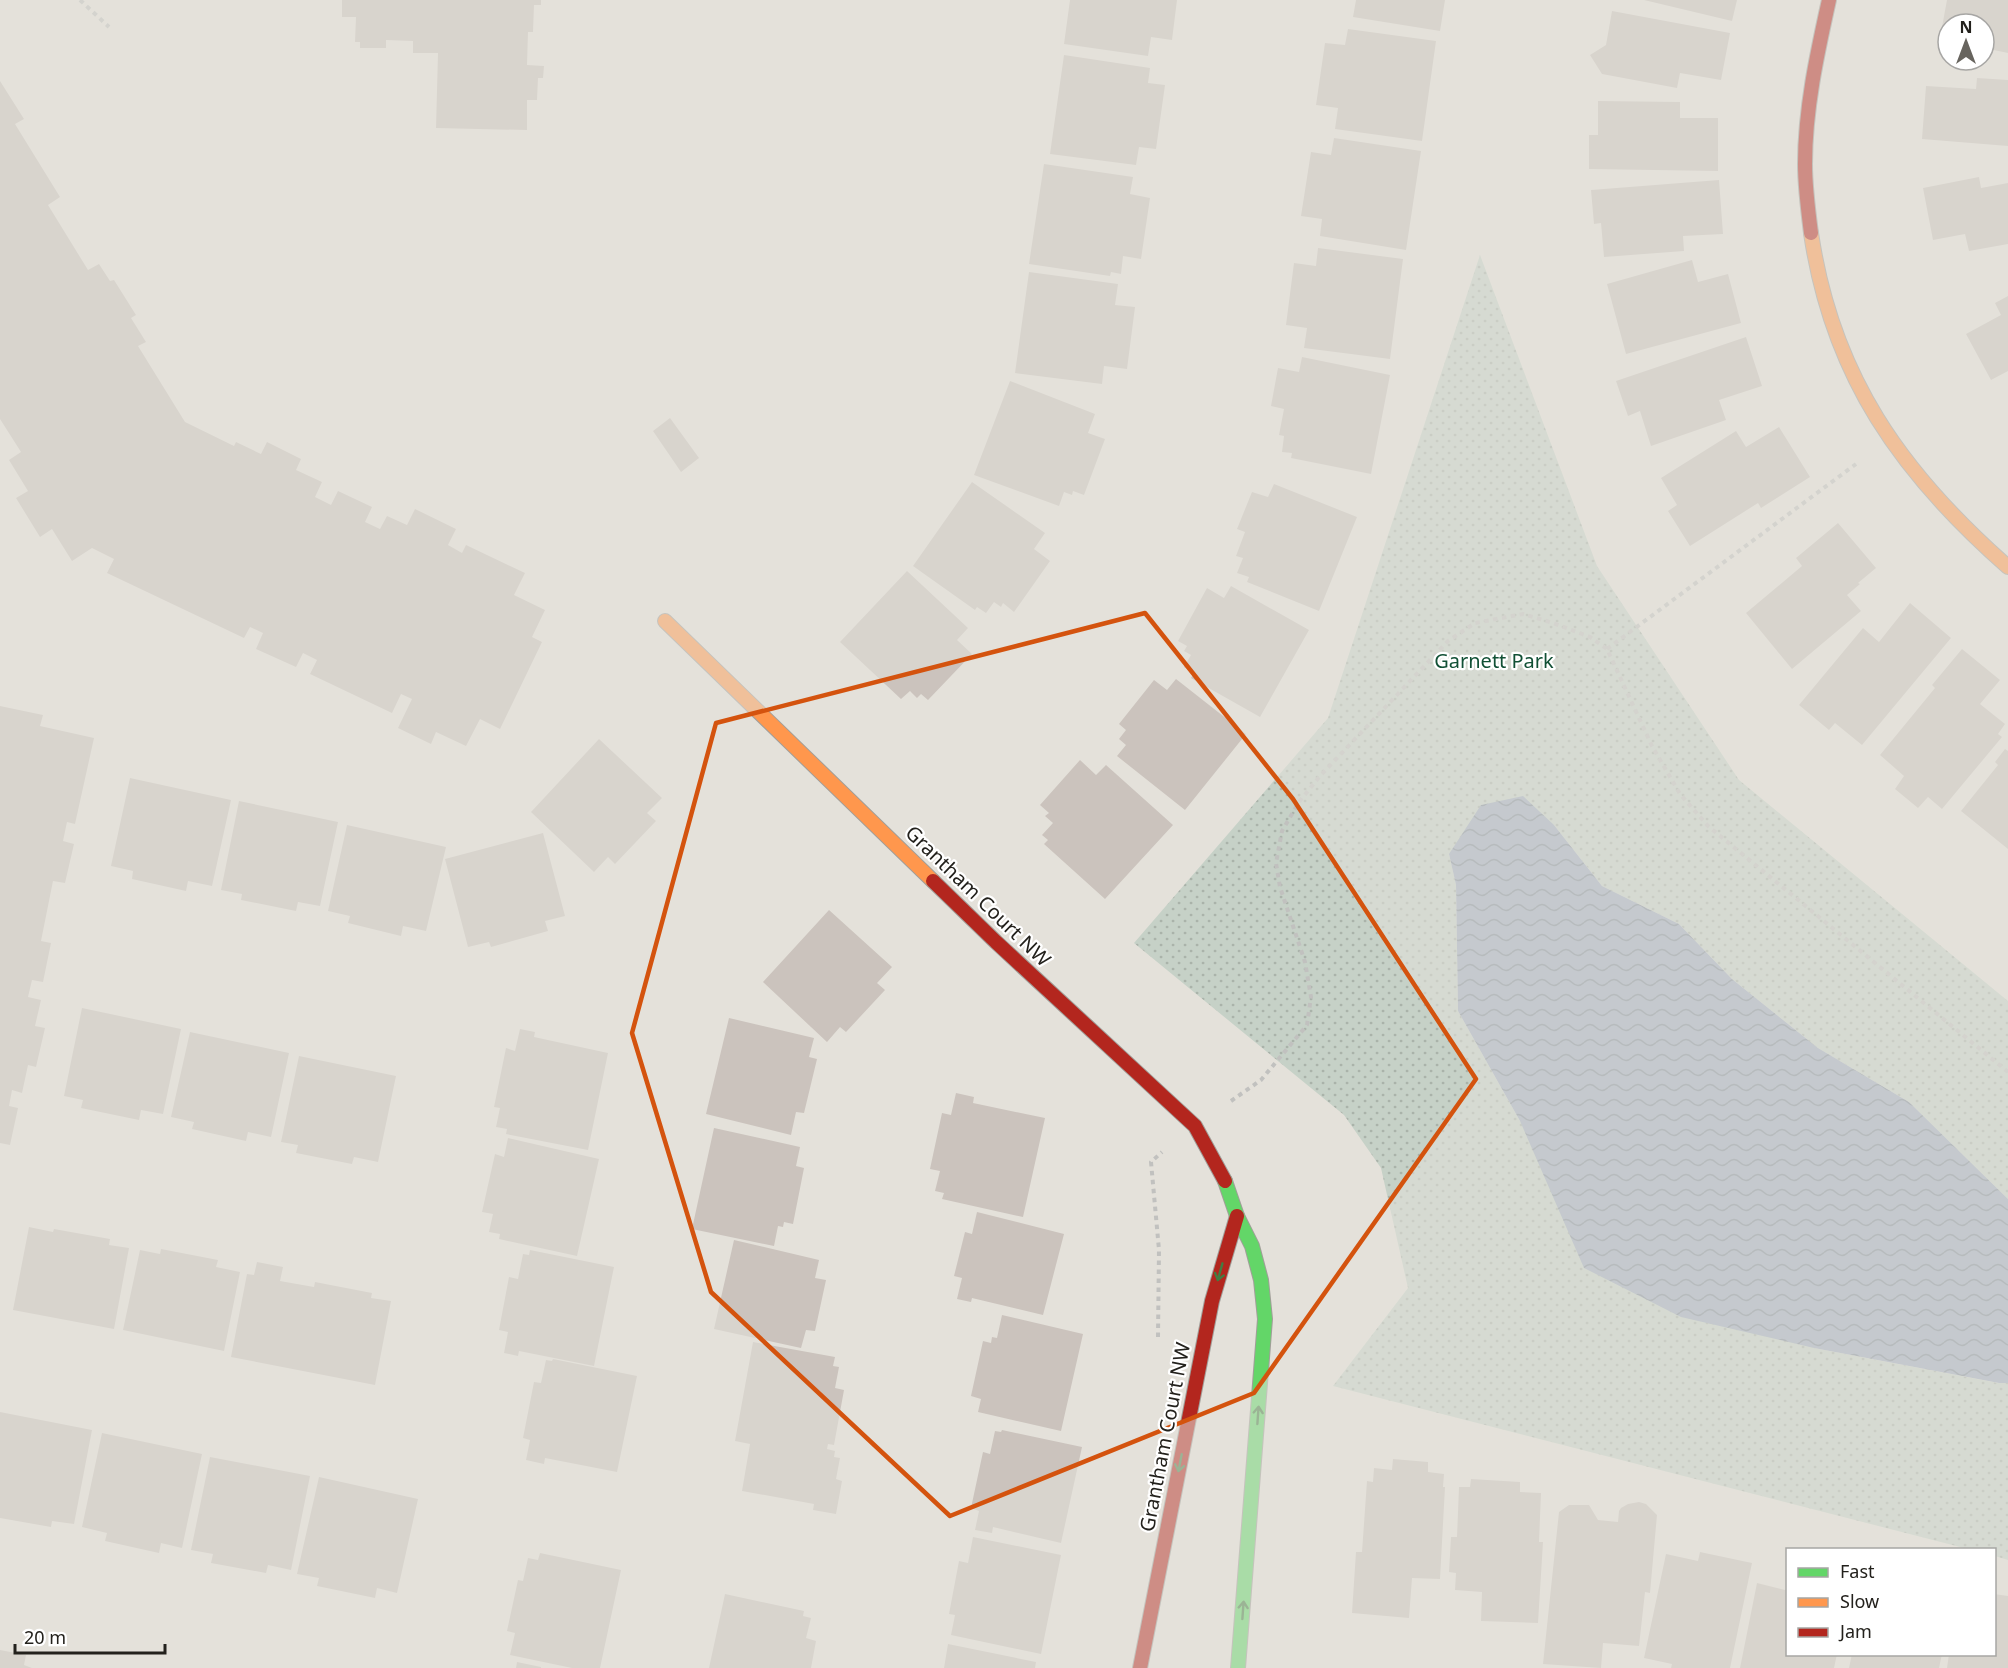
<svg xmlns="http://www.w3.org/2000/svg" width="2008" height="1668" font-family="'Noto Sans',sans-serif">
<style>
.park{fill:url(#park-dots)}
.water{fill:url(#water-waves)}
.building{fill:#cbc3bd}
.lines{fill:none;stroke-linecap:round;stroke-linejoin:round}
.fast-casing{stroke:#a19e99;stroke-width:16}
.slow-casing{stroke:#a19e99;stroke-width:16}
.jam-casing{stroke:#a19e99;stroke-width:16}
.path{stroke:#c1c1bf;stroke-width:4;stroke-dasharray:4.5 4.5;stroke-linecap:butt}
.fast{stroke:#63d668;stroke-width:14}
.slow{stroke:#ff974d;stroke-width:14}
.jam{stroke:#b3261e;stroke-width:14}
.oneway{stroke:#437c42}
.marked{fill:none;stroke:#d4530e;stroke-width:4.5;stroke-linejoin:round}
.labels{text-anchor:middle;stroke-width:4.5;stroke-linejoin:round;paint-order:stroke}
.park-label{font-size:20px;fill:#115035;stroke:#fff}
.street-label{font-size:20px;fill:#23211c;stroke:#fff}
</style>
<defs>
<pattern id="park-dots" width="8" height="8" patternUnits="userSpaceOnUse" patternTransform="scale(1.5)"><rect width="8" height="8" fill="#c6d1c7"/><path d="M2 2h.1M6 6h.1" fill="none" stroke="#aab3aa" stroke-width="1.8" stroke-linecap="round"/></pattern>
<pattern id="water-waves" width="16" height="10" patternUnits="userSpaceOnUse" patternTransform="scale(1.5)"><rect width="16" height="10" fill="#9facbe"/><path d="M0 5q4-4 8 0t8 0" fill="none" stroke="#818c9a"/></pattern>
</defs>
<rect width="100%" height="100%" fill="#e4e1da"/>
<path class="park" d="M1480,255L1597,566L1739,780L2008,1001V1199L1909,1102L1818,1048L1732,979L1679,924L1602,886L1554,825L1449,854L1456,885L1458,1011L1520,1121L1814,1348L1998,1383H2008V1560L1995,1556L1994,1550L1968,1549L1333,1386L1408,1288L1381,1168L1344,1115L1134,943L1328,718Z"/>
<path class="water" d="M1523,796L1554,825L1602,886L1679,924L1732,979L1818,1048L1909,1102L2008,1199V1383H1999L1814,1348L1681,1317L1584,1268L1520,1121L1458,1011L1456,885L1449,854L1481,805Z"/>
<path class="building" d="M342,0H541V5H534L533,32H528L527,65L544,66L543,78H538L537,100H527V130L436,128L438,53H413V41L386,40V48H360V42H355L356,17H342Z
M1070,0H1177L1172,40L1151,37L1148,56L1064,44Z
M1356,0H1445L1440,31L1353,17Z
M1644,0H1737L1732,21Z
M1947,0H2008V53L1984,48V24H1948V29L1942,27Z
M1612,11L1730,33L1721,80L1680,73L1677,88L1602,74L1590,55L1606,45Z
M1348,29L1436,41L1422,141L1335,129L1338,108L1316,105L1325,43L1345,45Z
M1064,55L1150,68L1148,83L1165,85L1156,149L1139,147L1136,165L1050,154Z
M1977,78L2008,80V146L1922,139L1926,86L1976,89Z
M0,81L24,119L15,124L60,197L48,205L88,270L99,264L110,281L114,280L136,315L131,318L146,342L138,346L185,422L234,446L236,442L261,454L267,442L301,459L296,470L322,482L315,497L331,505L338,491L372,507L365,522L380,529L387,516L407,525L415,509L456,529L448,545L462,553L466,545L525,573L514,595L545,610L532,637L542,642L500,729L480,719L466,746L436,732L431,744L398,728L412,699L401,694L392,713L310,674L317,660L303,653L296,667L256,649L263,633L250,627L244,638L107,573L114,559L92,548L72,561L52,529L40,537L16,498L28,491L9,460L21,452L0,419Z
M1598,101L1680,102V118H1718V171L1589,169V135H1598Z
M1334,138L1421,151L1406,250L1320,236L1322,219L1301,216L1311,152L1331,155Z
M1044,164L1133,177L1130,194L1150,198L1141,259L1123,256L1121,274L1111,272L1110,276L1029,264Z
M1979,177L1981,188L2008,183V244L1969,251L1965,234L1933,240L1923,188Z
M1719,180L1723,234L1683,236L1684,251L1604,257L1601,223L1594,224L1591,190Z
M1318,248L1403,259L1390,359L1304,348L1307,328L1286,325L1294,263L1316,266Z
M1692,260L1698,282L1728,274L1741,323L1626,354L1607,284Z
M1029,272L1118,284L1115,305L1135,307L1127,369L1104,366L1102,384L1015,373Z
M2008,296V371L1991,380L1966,334L2001,315L1995,303Z
M1746,337L1762,386L1719,400L1726,420L1651,446L1640,411L1628,416L1616,381Z
M1302,357L1390,375L1371,474L1291,458L1292,453L1282,452L1284,436L1279,435L1284,409L1271,406L1278,368L1299,372Z
M1010,381L1095,414L1088,433L1105,439L1084,495L1073,491L1072,495L1064,492L1059,506L974,475Z
M670,418L699,458L681,472L653,431Z
M1779,427L1810,477L1761,508L1758,503L1690,546L1668,511L1677,505L1661,478L1736,431L1746,447Z
M972,482L1045,533L1034,549L1050,561L1014,612L1003,603L1001,607L994,602L986,613L977,607L975,610L913,566Z
M1274,484L1357,517L1319,611L1247,582L1249,577L1237,573L1243,558L1236,556L1245,532L1237,529L1252,492L1268,497Z
M1838,523L1876,568L1858,583L1860,584L1847,595L1861,611L1792,669L1746,613L1802,566L1796,558Z
M907,571L968,628L957,640L972,654L928,700L921,694L917,698L910,691L901,699L840,642Z
M1231,586L1309,630L1260,717L1191,678L1194,673L1184,667L1191,655L1184,651L1187,646L1178,641L1207,588L1224,598Z
M1910,603L1951,638L1862,745L1835,723L1829,730L1799,705L1863,628L1879,642Z
M1962,649L2000,680L1980,704L2005,724L1998,734L2002,737L1942,809L1928,797L1918,808L1895,789L1904,776L1880,755L1935,688L1932,685Z
M1176,679L1246,734L1185,810L1117,756L1126,745L1119,739L1126,730L1119,724L1154,680L1167,690Z
M0,706L43,715L40,726L94,738L75,824L67,822L63,841L74,844L65,883L53,881L41,941L51,943L43,982L32,980L28,997L41,1000L35,1026L45,1028L36,1067L28,1065L22,1093L12,1090L9,1106L18,1108L10,1145L0,1143Z
M599,739L662,798L647,813L656,821L615,864L608,857L594,872L531,812Z
M2005,749L2008,751V849L1961,811L1998,765L1995,762Z
M1080,760L1096,775L1106,765L1173,825L1105,899L1044,844L1048,840L1042,835L1053,823L1045,816L1049,813L1040,805Z
M130,778L231,800L212,886L188,881L186,891L132,879L133,871L111,866Z
M239,801L338,822L320,906L298,902L296,911L241,900L242,894L221,890Z
M347,825L446,847L426,931L403,926L401,936L348,923L350,916L328,911Z
M543,833L565,916L545,921L548,931L491,947L489,942L468,947L445,859Z
M829,910L892,967L877,983L885,990L846,1032L840,1027L827,1042L763,982Z
M82,1008L181,1029L163,1114L141,1110L139,1120L81,1108L83,1100L64,1096Z
M729,1018L814,1038L809,1057L817,1059L804,1113L796,1112L791,1135L706,1114Z
M520,1029L535,1032L534,1037L608,1053L588,1150L506,1134L507,1129L496,1127L500,1108L494,1107L506,1048L515,1051Z
M190,1032L289,1053L271,1137L248,1132L246,1141L192,1129L194,1122L171,1117Z
M299,1056L396,1076L378,1162L354,1157L352,1164L296,1153L298,1145L281,1142Z
M956,1093L974,1097L973,1103L1045,1118L1023,1217L942,1199L944,1193L935,1191L940,1171L930,1169L942,1113L951,1115Z
M714,1128L800,1147L796,1166L804,1168L793,1224L784,1222L783,1227L778,1226L774,1246L692,1229Z
M508,1138L599,1159L577,1256L499,1239L500,1234L489,1232L493,1214L482,1212L495,1154L504,1157Z
M977,1212L1064,1234L1043,1315L972,1298L971,1302L957,1299L962,1278L954,1276L965,1232L972,1234Z
M29,1227L53,1232L54,1229L110,1239L109,1245L129,1248L114,1329L13,1310Z
M734,1240L819,1260L815,1278L826,1280L815,1331L806,1330L801,1348L714,1329Z
M161,1249L218,1260L216,1267L240,1272L224,1351L123,1330L140,1250L160,1254Z
M530,1250L614,1267L594,1366L519,1351L518,1356L504,1353L508,1332L499,1330L509,1277L518,1279L523,1254L529,1255Z
M257,1262L283,1267L280,1281L314,1287L315,1282L372,1293L371,1298L391,1301L375,1385L231,1357L247,1274L254,1275Z
M1002,1315L1083,1334L1061,1431L978,1412L981,1399L971,1396L983,1341L991,1343L992,1337L997,1338Z
M753,1342L835,1357L833,1366L839,1367L835,1388L844,1390L834,1445L828,1444L827,1449L835,1451L834,1457L840,1458L836,1479L842,1481L836,1514L813,1510L814,1504L742,1491L750,1444L735,1441Z
M553,1359L637,1376L617,1472L545,1458L544,1464L526,1460L530,1440L523,1438L534,1382L541,1383L546,1360L552,1361Z
M0,1412L92,1430L74,1524L52,1521L51,1527L0,1518Z
M1002,1430L1082,1447L1061,1543L993,1527L992,1533L975,1530L979,1511L971,1508L983,1452L990,1454L995,1431L1001,1432Z
M102,1433L202,1454L182,1548L161,1543L159,1553L105,1541L107,1533L82,1527Z
M210,1457L310,1476L291,1570L268,1565L266,1573L211,1563L213,1554L191,1550Z
M1393,1459L1428,1462V1472L1444,1474L1443,1487H1445L1440,1579L1412,1578L1409,1618L1352,1613L1356,1552H1362L1367,1481L1373,1482L1374,1468L1392,1470Z
M319,1477L418,1499L397,1593L377,1588L375,1598L317,1586L319,1578L297,1574Z
M1471,1479L1520,1482V1492L1541,1493L1539,1542H1543L1538,1623L1481,1621L1482,1592L1455,1590L1456,1573L1449,1572L1451,1537H1457L1459,1487H1470Z
M1639,1502L1646,1504L1657,1515L1650,1593L1645,1592L1639,1646L1603,1643L1601,1668L1543,1664L1559,1512L1569,1505H1589L1598,1520L1618,1522L1619,1511L1621,1508L1628,1504Z
M973,1537L1061,1555L1041,1654L951,1635L955,1615L949,1614L959,1561L968,1563Z
M1700,1552L1752,1563L1730,1668H1671L1672,1664L1644,1658L1666,1554L1698,1561Z
M540,1553L621,1570L600,1668H572L510,1655L515,1633L507,1631L518,1580L523,1581L528,1558L538,1560Z
M1757,1583L1785,1590L1788,1587V1654H1837L1834,1668H1740Z
M725,1594L804,1611L803,1616L811,1618L806,1638L816,1641L811,1668H709Z
M1994,1594L2008,1596V1668H1947L1949,1654H1994Z
M948,1644L1036,1662L1035,1668H944Z
M0,1650L26,1655L24,1665L32,1668H0Z
M1852,1654H1942L1939,1668H1849Z
M517,1662L541,1667V1668H516Z"/>
<g class="lines">
<defs>
<path id="fast" d="M1225,1181L1237,1216L1252,1246L1261,1280L1265,1319L1238,1668"/>
<path id="slow" d="M1811,233C1832,376 1901,473 2008,567
M665,621L933,881"/>
<path id="jam" d="M1811,233C1808,210 1805,187 1805,164C1805,109 1817,54 1829,0
M933,881L996,942L1195,1126L1225,1181
M1140,1668L1212,1301L1237,1216"/>
</defs>
<use href="#fast" class="fast-casing"/>
<use href="#slow" class="slow-casing"/>
<use href="#jam" class="jam-casing"/>
<path class="path" d="M80,0L109,27
M1607,649L1856,464
M1231,1101L1261,1080L1307,1025L1311,997L1305,962L1280,887L1276,863L1282,831L1299,802L1320,776L1448,641L1475,623L1523,614L1553,623L1590,637L1607,649L1652,746L1680,794L1708,826L2008,1072
M1158,1337L1159,1250L1151,1162L1162,1152"/>
<use href="#fast" class="fast"/>
<use href="#slow" class="slow"/>
<use href="#jam" class="jam"/>
</g>
<defs><path id="oneway-shaft" d="M-6 0H5M1.5-3L5.5 0L1.5 3" fill="none" stroke-width="1.6" stroke-linecap="round" stroke-linejoin="round" transform="scale(1.5)"/></defs>
<g class="oneway">
<use href="#oneway-shaft" transform="translate(1220 1272) rotate(106)"/>
<use href="#oneway-shaft" transform="translate(1258 1415) rotate(-86)"/>
<use href="#oneway-shaft" transform="translate(1180 1463) rotate(101)"/>
<use href="#oneway-shaft" transform="translate(1243 1610) rotate(-86)"/>
</g>
<path d="M0 0H2008V1668H0ZM1145,613L1293,799L1476,1079L1254,1393L950,1516L711,1292L632,1033L716,723Z" fill="#e4e1da" fill-opacity=".55" fill-rule="evenodd"/>
<path class="marked" d="M1145,613L1293,799L1476,1079L1254,1393L950,1516L711,1292L632,1033L716,723Z"/>
<g class="labels">
<g class="park-label">
<text x="1494" y="668">Garnett Park</text>
</g>
<g class="street-label">
<text transform="translate(978 896) rotate(44)" y="7">Grantham Court NW</text>
<text transform="translate(1165 1437) rotate(-79)" y="7">Grantham Court NW</text>
</g>
</g>
<rect x="1786" y="1548" width="210" height="108" fill="#ffffff" stroke="#a7a6a4" stroke-width="1.5"/>
<rect x="1798" y="1568" width="30" height="9" fill="#63d668" stroke="#a7a6a4" stroke-width="1.5"/>
<text x="1840" y="1578" font-size="18" fill="#23211c">Fast</text>
<rect x="1798" y="1598" width="30" height="9" fill="#ff974d" stroke="#a7a6a4" stroke-width="1.5"/>
<text x="1840" y="1608" font-size="18" fill="#23211c">Slow</text>
<rect x="1798" y="1628" width="30" height="9" fill="#b3261e" stroke="#a7a6a4" stroke-width="1.5"/>
<text x="1840" y="1638" font-size="18" fill="#23211c">Jam</text>
<g transform="translate(1966 42)"><circle r="28" fill="#ffffff" stroke="#a7a6a4" stroke-width="1.5"/>
<path d="M0-4.5L10 22L0 15L-10 22Z" fill="#67645e"/>
<text y="-9" font-size="16" font-weight="bold" text-anchor="middle" fill="#23211c">N</text>
</g>
<path d="M15 1644v9h150v-9" fill="none" stroke="#23211c" stroke-width="3"/>
<text x="24" y="1644" font-size="18" fill="#23211c" stroke="#ffffff" stroke-width="4.5" paint-order="stroke">20 m</text>
</svg>
